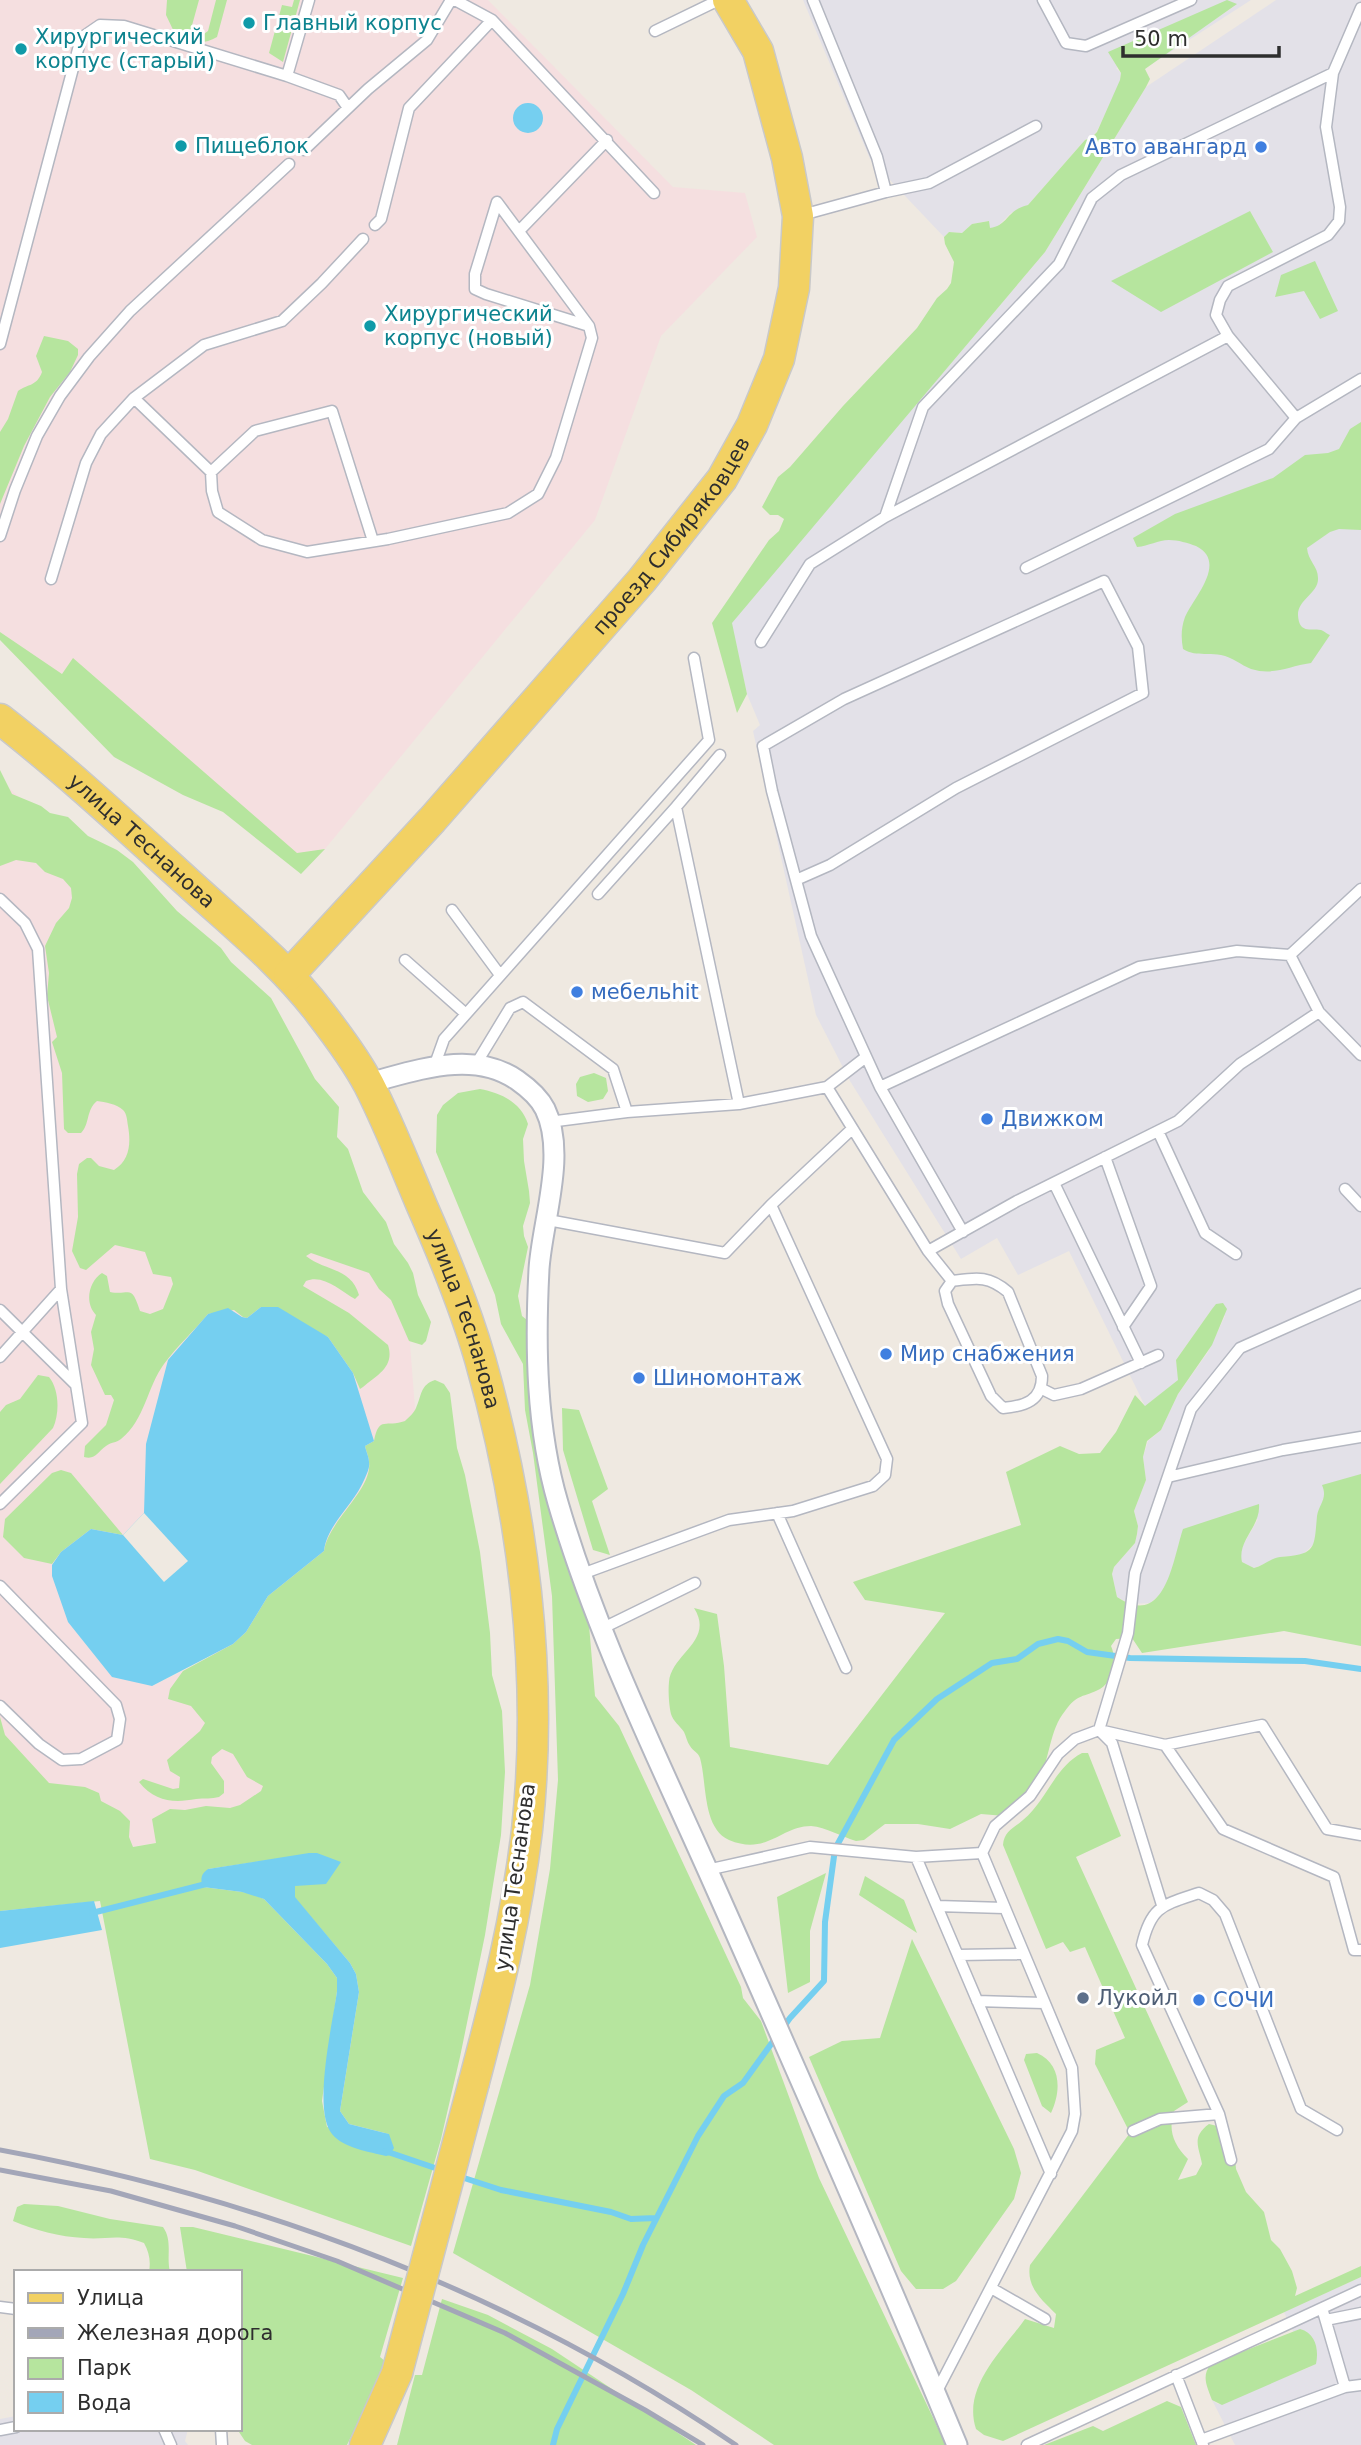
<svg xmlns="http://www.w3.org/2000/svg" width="1361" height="2445" font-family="'DejaVu Sans',sans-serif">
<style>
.industrial{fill:#e3e1e8}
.medical{fill:#f5dfe0;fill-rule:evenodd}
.green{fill:#b6e59e;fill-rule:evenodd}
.water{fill:#75cff0}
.pier{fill:#efe9e1}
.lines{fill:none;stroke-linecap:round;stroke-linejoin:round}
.stream{stroke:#75cff0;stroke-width:6}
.lane-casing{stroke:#b4b7c1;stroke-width:13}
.street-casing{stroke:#b4b7c1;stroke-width:23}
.primary-casing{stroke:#c9c9c9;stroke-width:33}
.lane{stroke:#fff;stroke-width:10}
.street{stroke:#fff;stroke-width:19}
.primary{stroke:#f2d163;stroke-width:30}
.rail{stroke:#a3a6b8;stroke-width:5}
.primary-bridge-casing{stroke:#c9c9c9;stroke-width:33;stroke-linecap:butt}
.primary-bridge{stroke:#f2d163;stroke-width:30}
.culture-dot{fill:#0f9aa8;stroke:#fff;stroke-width:2.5}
.shop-dot{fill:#3f7fe0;stroke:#fff;stroke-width:2.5}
.service-dot{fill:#5c6f8a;stroke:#fff;stroke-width:2.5}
.labels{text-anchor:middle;stroke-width:6;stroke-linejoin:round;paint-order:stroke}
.culture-label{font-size:21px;fill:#0d838f;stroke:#fff;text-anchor:start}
.shop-label{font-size:21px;fill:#366cbe;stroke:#fff;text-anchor:start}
.street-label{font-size:21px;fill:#2e2e2e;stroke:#fff}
.service-label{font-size:21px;fill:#4e5e75;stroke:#fff;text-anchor:start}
</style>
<rect width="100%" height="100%" fill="#efe9e1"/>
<path class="industrial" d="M803,0H1251L1144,69L1236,5L1116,68L1121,73L1119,86L1097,131L1091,138L1085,140L1028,205L1011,213L996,228L990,229L988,221L972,224L962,233L949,232L944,237L870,159Z
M1276,0H1361V1593L1317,1517L1318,1525L1314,1544L1302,1555L1281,1557L1254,1568L1242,1562L1240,1555L1242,1547L1258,1519L1181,1535L1171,1576L1161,1594L1150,1603L1130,1604L1117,1597L1112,1574L1114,1567L1135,1543L1137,1535L1138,1526L1134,1511L1146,1480L1143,1457L1148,1441L1161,1430L1178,1394L1208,1352L1225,1316L1212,1309L1176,1360L1179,1380L1145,1406L1069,1251L1018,1275L997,1238L961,1259L850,1081L816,1015L753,731L760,725L747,694L731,623L1045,252L1146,87Z
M1361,2277V2445H1235L1212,2400L1218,2404L1310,2367L1284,2312Z
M16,2416V2429H188L185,2441L188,2445H0V2419Z"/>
<path class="medical" d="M0,0H488L673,187L745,193L757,237L661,336L595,520L325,849L297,854L74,659L62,675L0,632Z
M0,780L221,979L407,1306L425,1535L348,1809L120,1849L0,1758ZM144,1513L213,1656L152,1686L123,1535Z"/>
<path class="green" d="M167,0H199L191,29L193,32L201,36L208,31L216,0H227L217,37C204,45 190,43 176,36L166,15Z
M294,0H300L283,62L269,53L282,5L292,7Z
M1227,0L1237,4L1145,69L1150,79L1146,87L1045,252L732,623L747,694L737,713L712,623L769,540L779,531L784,519L778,515H770L762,507L778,477L790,467L843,406L917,328L937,298L947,289L951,283L954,262L945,244L944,237L949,232L962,233L972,224L989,221L990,228C1009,225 1006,210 1028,205L1085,140L1091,138L1097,132L1120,80L1121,73L1108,52Z
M1250,211L1273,252L1161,312L1111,281Z
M1315,261L1338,311L1320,319L1304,291L1275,297L1281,275Z
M44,336L68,341L78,349V355L70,372L50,397L24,446L0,504V432L8,419L18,391C28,384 37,386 42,372L36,356Z
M1361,422V530L1339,529L1330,532L1307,548C1308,561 1318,566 1318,578C1319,593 1298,599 1298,615C1299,634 1310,628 1321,630C1322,630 1329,635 1330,635L1311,663C1289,666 1274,676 1251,669C1241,665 1232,657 1221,655C1207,652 1196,657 1183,649C1181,638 1181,628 1185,617C1194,597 1228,562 1196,546C1188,543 1178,540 1169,540C1158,540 1149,546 1137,547L1133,538L1175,514L1273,478L1305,455L1328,453L1339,449L1350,429Z
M0,632L62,674L73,658L297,853L325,849L301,874L223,812L183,795L114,757L0,640Z
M0,770L12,794L41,806L50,813L68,817L88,836L117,850L133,862L177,911L221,948L231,962L271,998L315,1079L339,1107L337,1137L348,1149L363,1192L386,1222L394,1244L408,1263L413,1273L418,1295L431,1322L426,1341L422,1345L409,1341L391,1300L379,1289L369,1273L311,1253L306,1256C324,1271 351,1267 359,1295L355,1299C340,1291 324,1274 306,1281L303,1286L349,1313L388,1345C395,1367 377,1375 363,1387L360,1389L353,1373L328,1337L261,1307L247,1318L243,1317L234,1310L208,1314C194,1331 177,1346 164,1364C147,1387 145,1420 121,1439C116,1443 111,1442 106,1446C97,1452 96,1460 84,1457L85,1446L106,1425L114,1400L111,1395H105L91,1365L94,1349L91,1332L96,1315C84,1303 89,1281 102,1273L107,1276L110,1292C130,1296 131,1283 140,1311L150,1314L163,1309L173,1284L171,1277L153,1274L145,1252L115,1245L86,1270L80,1268L72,1251L78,1217L77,1174L79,1164L87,1158H91L99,1166L114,1170C130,1160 131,1143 128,1126C127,1120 127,1114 123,1110C117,1104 105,1102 97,1101C86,1110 90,1124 81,1133H68L64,1129L62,1073L52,1042L57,1037L47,996L49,973L45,946L56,923L69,908L72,898L71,888L63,879L45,872L36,863L16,860L0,866Z
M594,1073L606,1078L608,1091L603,1099L588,1102L577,1096L576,1084L580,1077Z
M480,1089C501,1093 521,1102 528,1124L523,1139L524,1161L529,1191L530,1203L523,1226L524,1236L528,1247L518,1296L522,1316L532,1324L576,1580L589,1625L595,1696L619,1726L741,1987L743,1998L761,2021L819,2178L946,2445H774L691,2390L453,2253L530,1985L550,1869L558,1780L552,1596L533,1453L525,1410L523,1364L501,1324L495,1295L436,1152L437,1115L443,1105L458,1093Z
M1223,1303L1227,1309L1212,1345L1178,1394L1161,1430L1147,1441L1143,1457L1146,1480L1134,1511L1138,1526L1137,1534L1135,1543L1114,1567L1112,1574L1117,1597C1166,1630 1173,1558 1183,1529L1259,1504C1261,1527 1237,1540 1242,1562L1254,1568C1263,1566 1271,1558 1280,1557C1316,1554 1314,1550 1317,1516C1319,1504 1328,1499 1322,1485L1361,1474V1646L1284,1631L1142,1653L1132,1638L1116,1639L1111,1646C1117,1658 1113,1682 1100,1689C1083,1698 1078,1693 1065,1711C1048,1732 1050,1763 1036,1786C1030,1798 1015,1807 1005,1816L981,1814L950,1829L918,1824H885L864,1840L856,1841C842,1837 826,1827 811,1826C781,1826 767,1856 729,1840C702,1828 707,1782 700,1758C698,1752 693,1751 690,1746C687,1742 686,1736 684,1732C680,1726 673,1721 671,1714C669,1706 668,1691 669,1682C671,1654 715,1641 694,1608L717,1614L724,1666L730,1747L828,1765L945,1613L865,1600L853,1582L1021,1525L1006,1472L1060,1446L1079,1454L1100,1453L1116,1432L1135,1395L1145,1406L1178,1380L1176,1360L1212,1309L1216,1304Z
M38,1375L49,1377C59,1389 60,1413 53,1428L0,1484V1412L6,1405L20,1399Z
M435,1380L444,1384L450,1393L457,1448L465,1475L480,1552L490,1633L492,1675L502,1711L505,1772L501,1835L485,1935L460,2057L441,2139L411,2246L195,2170L150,2159L100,1901L0,1911V1717L5,1735L49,1783L85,1787L99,1793L101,1801L120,1811L130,1821L129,1837L133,1847L156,1843L152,1819L170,1809L185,1810L206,1806L230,1808L240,1805L261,1791L263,1786L247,1777L233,1754L222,1749L212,1757L211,1763L224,1781V1793L219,1797C212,1799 204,1798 196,1799C174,1803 155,1802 139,1782L143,1779L173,1789L179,1788L180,1777L170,1771L167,1760L200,1731L205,1723L191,1706L168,1699L170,1689L183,1671L233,1644L246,1632L268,1596L324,1551C328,1521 373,1489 369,1462C369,1457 366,1451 365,1446L374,1441C379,1415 386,1428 405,1421C409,1417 414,1413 416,1408C422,1395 420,1385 435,1380ZM317,1853L295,1886V1898L350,1963L356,1974L359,1992L340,2111L349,2124L389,2134L327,2127L322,2101L337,1991V1978L327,1964L264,1899L250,1893L203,1887L208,1869Z
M562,1408L579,1410L608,1489L592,1501L610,1555L593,1550L563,1450Z
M61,1470L71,1473L123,1535L91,1529L61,1552L52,1564L24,1558L3,1537L5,1519L52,1473Z
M1082,1753H1088L1121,1836L1076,1857L1188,2102L1174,2111C1168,2130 1173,2144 1188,2159L1178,2180L1196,2175L1202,2164C1199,2147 1191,2137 1209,2124L1217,2126L1235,2158L1236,2169L1246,2192L1264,2212L1271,2240L1280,2249L1292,2271L1297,2288L1295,2296L1361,2266V2277L1003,2441L984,2435L976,2429C962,2387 1003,2350 1025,2319L1054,2328L1056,2314C1042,2300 1026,2287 1030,2265L1130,2133L1095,2064L1096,2050L1125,2038L1085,1947L1070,1952L1063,1942L1046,1949L1003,1845C1004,1831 1014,1828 1023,1820C1047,1800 1054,1768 1082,1753Z
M826,1873L810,1931V1982L788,1993L777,1897Z
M865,1876L904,1900L917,1933L859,1895Z
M912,1939L1014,2149L1021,2173L1014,2199L956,2281L943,2289H916L901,2271L809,2057L842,2041L880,2038Z
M1037,2053C1062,2064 1061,2092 1051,2113L1042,2106L1024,2060L1026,2054Z
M24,2204L58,2206L110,2219L163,2227C173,2241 166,2256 170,2272H149C151,2261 149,2252 144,2243C118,2233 108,2240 84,2238C60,2237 34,2230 13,2221L17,2207Z
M180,2227H193L403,2278L380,2357L385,2361L379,2379L347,2445H252L245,2441L237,2429H240V2272H187Z
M442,2299L488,2315L552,2349L696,2445H397L415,2375H422Z
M1300,2329C1316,2333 1319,2350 1316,2364L1222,2405L1212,2400C1207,2386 1201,2376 1211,2364Z
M1167,2401L1181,2407L1196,2445H1044L1093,2426L1103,2431Z"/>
<path class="water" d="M513 118a15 15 0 1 1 30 0a15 15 0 1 1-30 0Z
M261,1307H278L328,1337L353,1373L374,1441L365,1446C366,1451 369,1457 369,1462C370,1468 367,1473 365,1478C354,1505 327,1524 324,1551L268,1596L246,1632L233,1644L152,1686L112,1677L68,1622L52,1576V1565L61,1552L91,1529L123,1535L144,1513L146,1444L168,1360L208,1314L228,1308L242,1317L247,1318Z
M309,1853H317L341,1862L326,1884L295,1886V1897L350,1963L356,1974L359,1992L340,2111L349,2124L389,2134L394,2148L390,2155L386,2156C370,2152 343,2148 332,2134C312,2110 333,2022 337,1991V1978L327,1964L264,1899L242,1892L203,1887C200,1879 201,1874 208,1869Z
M94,1901L102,1930L0,1948V1911Z"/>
<path class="pier" d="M144,1513L188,1561L164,1582L123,1535Z"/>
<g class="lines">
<path class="stream" d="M92,1913L210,1883
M385,2151L441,2170
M458,2176L501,2190L611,2212L631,2219L656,2218
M553,2445L557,2429L623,2294L643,2245L698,2136L724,2096L743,2083L790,2018L824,1981L825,1922L835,1849L894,1740L937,1699L992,1663L1017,1659L1038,1644L1058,1639L1068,1641L1087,1652L1130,1658L1305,1661L1361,1669"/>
<defs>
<path id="lane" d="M455,0L492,20L654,193
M813,0L877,157L886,192L929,183L1036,126
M1043,0L1066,43L1086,46L1191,0
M655,31L719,0
M287,76L309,0
M304,150L368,89L427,40L451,0
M802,215L886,192
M375,225L381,219L409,108L492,20
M519,231L607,140
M0,344L81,38L100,25L124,26L287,76L339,95L348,108
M134,398L211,472L212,491L218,512L262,540L307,552L388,539L508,513L538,494L556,458L592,338L589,326L497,202L475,274V289L486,294L589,326
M1296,418L1228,336L1216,315L1220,300L1228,286L1328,235L1339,221L1340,207L1326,127L1333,73L1361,8
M211,472L255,431L332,411L373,541
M885,517L923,407L1059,264L1092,198L1121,175L1333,73
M0,536L15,490L37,436L60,396L89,357L130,311L289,164
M1026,568L1269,449L1296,418L1361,379
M51,579L86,463L101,434L134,398L204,345L282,321L322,283L363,239
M761,642L810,564L885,517L1228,336
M676,807L739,1104
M796,880L830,865L956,788L1143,693L1138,647L1104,581L844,699L763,746L772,791L811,936L880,1087L963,1232
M598,894L676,807L720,755
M0,899L25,923L38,949L61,1289L82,1423L0,1504
M452,910L500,975
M405,960L466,1014
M1319,1012L1361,1055
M476,1064L510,1008L523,1002L613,1069L627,1112
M434,1067L444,1039L709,740L694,658
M827,1087L928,1251L952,1281L945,1291L948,1304L991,1396L1003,1408C1025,1406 1042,1401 1042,1376L1008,1292C988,1275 976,1278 952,1281
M880,1087L1139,967L1237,951L1290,955L1361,889
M549,1122L627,1112L739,1104L827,1087L866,1057
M1158,1131L1205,1233L1236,1254
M1105,1157L1151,1286L1123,1327
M1054,1183L1141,1363
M1345,1189L1361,1206
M548,1220L725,1253L771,1205L852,1129
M928,1251L1017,1201L1178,1121L1240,1064L1319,1012L1290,955
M1361,1294L1240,1348L1191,1409L1135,1573L1128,1633L1099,1730L1165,1745L1223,1829L1334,1877L1354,1950H1361
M0,1310L75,1384
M0,1357L61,1289
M1042,1389L1054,1395L1081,1389L1158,1355
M1168,1477L1283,1450L1361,1437
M777,1513L846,1668
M582,1574L729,1520L793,1511L873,1486L885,1475L887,1459L771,1205
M0,1586L116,1705L120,1719L117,1740L81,1759L62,1760L39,1744L0,1706
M603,1628L695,1583
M1165,1745L1262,1725L1327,1829L1361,1835
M916,1857L1051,2174
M707,1870L810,1847L916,1857L982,1853
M937,1906L1004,1908
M958,1955L1023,1954
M977,2001L1044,2003
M1133,2131L1160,2119L1219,2114
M1231,2160L1219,2114L1142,1945C1151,1906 1163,1905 1199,1893L1213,1900L1225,1914L1301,2109L1337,2130
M991,2288L1045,2319
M0,2307L16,2309
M1326,2320L1361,2313
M1176,2375L1203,2445
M1345,2387L1361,2385
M936,2393L1072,2131L1075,2114L1072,2068L982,1853L995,1826L1030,1796L1058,1754L1075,1739L1099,1730L1112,1743L1162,1905
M164,2429L171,2445
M221,2429L222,2445
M0,2430L16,2427
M1201,2440L1345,2387L1322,2308
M1027,2445L1361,2290"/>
<path id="street" d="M368,1083C416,1071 472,1049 517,1080C527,1087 539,1097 545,1109C567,1154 542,1222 539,1269C535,1346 536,1428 558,1503C595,1630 654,1750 708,1871C793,2062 877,2252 957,2445"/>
<g id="primary">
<path id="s1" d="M0,719C68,772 130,830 194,888C238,928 285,966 321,1014C338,1036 356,1060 369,1085C389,1124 405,1166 422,1206C444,1256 465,1307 480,1359C523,1510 544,1674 527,1830C517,1916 496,1999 474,2082"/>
<path id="s2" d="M289,975L432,820L642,580L722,479L752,425L779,359L794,288L798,216L787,158L758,51L728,0"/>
<path d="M365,2445L397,2373"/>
</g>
</defs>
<use href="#lane" class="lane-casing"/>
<use href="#street" class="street-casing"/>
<use href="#primary" class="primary-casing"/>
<use href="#lane" class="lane"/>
<use href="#street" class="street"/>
<use href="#primary" class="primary"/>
<path class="rail" d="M0,2150C262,2198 515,2294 736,2445
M0,2170L111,2191L235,2226L337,2261L505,2333L645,2410L703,2445"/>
<defs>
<path id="primary-bridge" d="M397,2373L474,2082"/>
</defs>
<use href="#primary-bridge" class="primary-bridge-casing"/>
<use href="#primary-bridge" class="primary-bridge"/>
</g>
<g class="culture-dot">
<circle cx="249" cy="23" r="7"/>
<circle cx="21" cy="49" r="7"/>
<circle cx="181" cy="146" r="7"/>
<circle cx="370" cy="326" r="7"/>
</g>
<g class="shop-dot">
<circle cx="1261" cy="147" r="7"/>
<circle cx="577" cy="992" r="7"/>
<circle cx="987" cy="1119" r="7"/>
<circle cx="886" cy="1354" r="7"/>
<circle cx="639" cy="1378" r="7"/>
<circle cx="1199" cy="2000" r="7"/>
</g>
<circle class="service-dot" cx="1083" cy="1998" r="7"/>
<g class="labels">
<g class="culture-label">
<text x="263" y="30">Главный корпус</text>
<text x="35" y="44">Хирургический<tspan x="35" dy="24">корпус (старый)</tspan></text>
<text x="195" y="153">Пищеблок</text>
<text x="384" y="321">Хирургический<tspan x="384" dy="24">корпус (новый)</tspan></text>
</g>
<g class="shop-label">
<text x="1247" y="154" text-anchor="end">Авто авангард</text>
<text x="591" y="999">мебельhit</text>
<text x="1001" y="1126">Движком</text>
<text x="900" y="1361">Мир снабжения</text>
<text x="653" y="1385">Шиномонтаж</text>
<text x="1213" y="2007">СОЧИ</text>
</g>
<g class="street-label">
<text dy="7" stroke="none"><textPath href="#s2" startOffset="583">проезд Сибиряковцев</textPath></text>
<text dy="7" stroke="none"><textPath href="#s1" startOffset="187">улица Теснанова</textPath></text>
<text dy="7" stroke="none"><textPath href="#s1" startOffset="775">улица Теснанова</textPath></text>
<text transform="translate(515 1877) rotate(-82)" y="7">улица Теснанова</text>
</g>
<g class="service-label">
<text x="1097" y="2005">Лукойл</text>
</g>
</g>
<rect x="14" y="2270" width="228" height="161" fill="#ffffff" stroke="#ababab" stroke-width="2"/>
<rect x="28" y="2293" width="35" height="10" fill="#f2d163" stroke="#ababab" stroke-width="2"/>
<text x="77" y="2305" font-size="21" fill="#2e2e2e">Улица</text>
<rect x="28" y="2328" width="35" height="10" fill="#a3a6b8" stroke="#ababab" stroke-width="2"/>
<text x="77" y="2340" font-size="21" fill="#2e2e2e">Железная дорога</text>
<rect x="28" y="2358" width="35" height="21" fill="#b6e59e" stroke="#ababab" stroke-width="2"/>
<text x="77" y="2375" font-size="21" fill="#2e2e2e">Парк</text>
<rect x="28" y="2392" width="35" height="21" fill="#75cff0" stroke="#ababab" stroke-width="2"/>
<text x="77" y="2410" font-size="21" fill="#2e2e2e">Вода</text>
<path d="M1123 46v10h156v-10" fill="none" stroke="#2e2e2e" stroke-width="3.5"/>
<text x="1134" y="46" font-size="21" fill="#2e2e2e" stroke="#ffffff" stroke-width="5" paint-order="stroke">50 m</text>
</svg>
